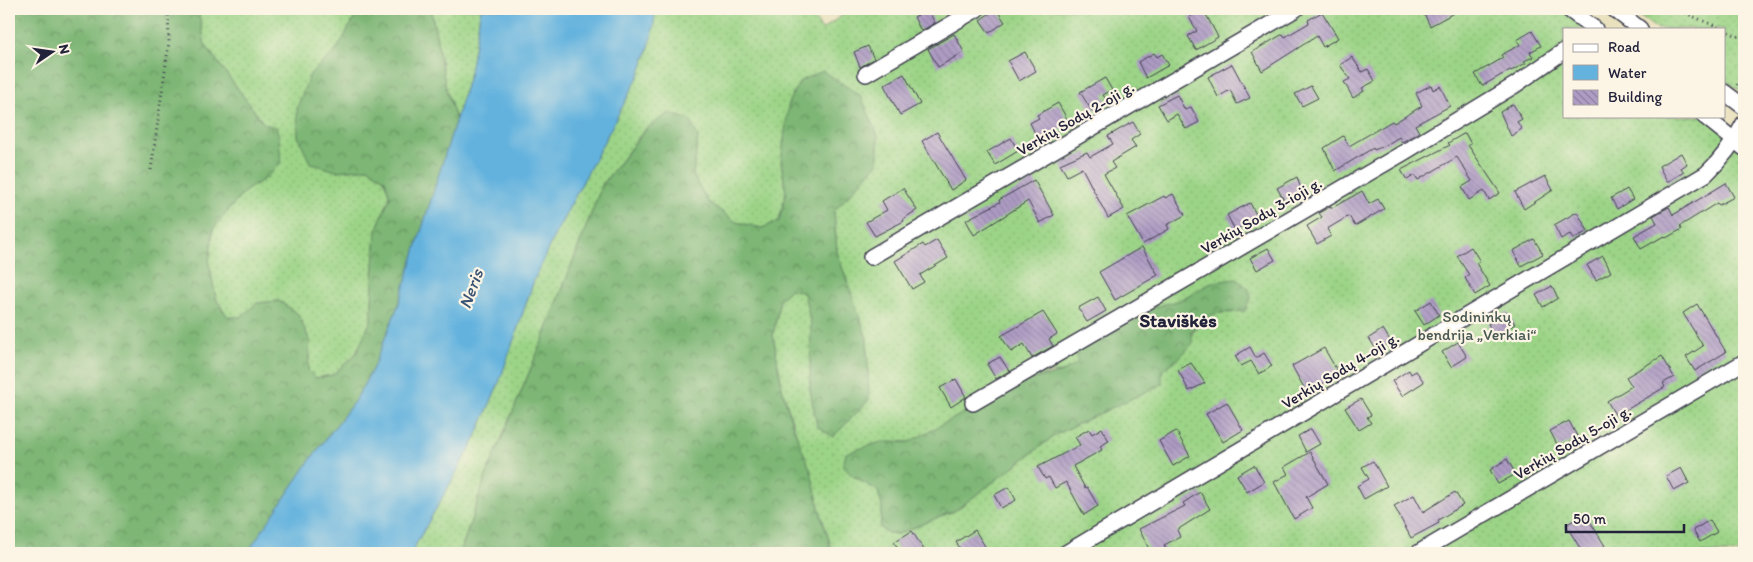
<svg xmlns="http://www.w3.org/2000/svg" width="1753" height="562" font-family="Itim,sans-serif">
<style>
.grass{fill:url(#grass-dots);stroke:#5f7b61;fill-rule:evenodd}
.forest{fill:url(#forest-crowns);stroke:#506c58}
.water{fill:#64b2de;stroke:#436a8c}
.building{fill:url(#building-back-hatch)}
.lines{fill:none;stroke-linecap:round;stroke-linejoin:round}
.minor-casing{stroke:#403f4f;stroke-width:18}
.path{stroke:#403f4f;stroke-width:3;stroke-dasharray:1 4;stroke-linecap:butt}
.minor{stroke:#fff;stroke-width:15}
.labels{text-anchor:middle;stroke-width:4.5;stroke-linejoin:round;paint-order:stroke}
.street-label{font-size:16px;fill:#22223b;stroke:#fcf5e5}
.park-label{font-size:16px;fill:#475752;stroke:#fcf5e5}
.water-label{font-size:18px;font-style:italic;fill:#395474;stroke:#fcf5e5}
.quarter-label{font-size:19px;font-weight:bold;fill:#22223b;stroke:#fcf5e5}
</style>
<defs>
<pattern id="grass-dots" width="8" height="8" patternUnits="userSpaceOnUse" patternTransform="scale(1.25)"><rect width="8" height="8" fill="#9cd487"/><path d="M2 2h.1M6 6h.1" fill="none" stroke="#86b675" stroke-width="1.8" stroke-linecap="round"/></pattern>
<pattern id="forest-crowns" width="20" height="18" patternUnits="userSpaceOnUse" patternTransform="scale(1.25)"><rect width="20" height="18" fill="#7db674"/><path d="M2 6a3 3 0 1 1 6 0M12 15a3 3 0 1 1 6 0" fill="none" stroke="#669460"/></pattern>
<pattern id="building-back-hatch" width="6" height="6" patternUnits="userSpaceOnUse" patternTransform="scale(1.25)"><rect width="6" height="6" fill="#af9cc5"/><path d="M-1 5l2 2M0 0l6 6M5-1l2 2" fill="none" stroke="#8e7fa1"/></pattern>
</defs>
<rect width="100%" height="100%" fill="#fcf5e5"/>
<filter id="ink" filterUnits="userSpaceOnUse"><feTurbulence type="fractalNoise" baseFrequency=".02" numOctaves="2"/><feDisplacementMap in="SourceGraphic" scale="10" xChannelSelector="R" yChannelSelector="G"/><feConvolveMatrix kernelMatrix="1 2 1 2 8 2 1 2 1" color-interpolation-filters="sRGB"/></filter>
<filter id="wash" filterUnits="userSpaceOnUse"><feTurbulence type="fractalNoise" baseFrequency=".0096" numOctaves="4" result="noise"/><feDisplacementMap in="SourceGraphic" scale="20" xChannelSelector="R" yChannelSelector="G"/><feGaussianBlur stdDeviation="1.12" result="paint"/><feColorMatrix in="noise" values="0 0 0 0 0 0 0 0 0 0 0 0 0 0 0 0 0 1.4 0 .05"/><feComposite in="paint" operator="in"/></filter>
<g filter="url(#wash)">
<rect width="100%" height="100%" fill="#e9e1be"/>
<path class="grass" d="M198,9H360L336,51L310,74L336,171L369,168L385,180L390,198L376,230L371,320L356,354L333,375L315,378L308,370L310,341L298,314L279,301L257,303L241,317H228L216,299L209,263L213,229L244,192L267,177L264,124L205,45Z
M431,9H481L470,72L456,119L446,89Z
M655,9H809L822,30L851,9H1578L1604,29H1564V116H1718L1744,136V553H833L782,388L773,335L780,299L791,288L804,293L811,324L810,389L817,425L833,437L869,400L867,339L837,252L834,211L878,163L781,162L786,192L779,221L762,228L736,222L708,202L693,175L698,137L646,128L602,185L546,332L486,476L460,553H411L474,441L500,380L534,280L551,242L639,75L649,48ZM1213,282L1231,313C1195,310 1196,332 1181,355C1177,361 1168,365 1162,370L1161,384L1057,434L956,510L898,534L888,533L880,528L882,506L878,491L895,441L909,442L1048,373L1063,372L1077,364L1111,318L1178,301Z
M1630,9H1744V94L1724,79V29H1657Z"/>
<path class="forest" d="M9,9H198L205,45L264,124L276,127L279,136L281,163L267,177L244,192L213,229L209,263L216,299L228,317H241L257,303L279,301L298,314L310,341L308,370L315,378L333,375L356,354L371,320L376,230L390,197L385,180L369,168L336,171L310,163L298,136L297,108L310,74L336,51L360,9H431L446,89L456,119L398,306L373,368L356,399L313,456L247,553H9Z
M823,71L861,96L878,136V163L834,211L837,252L867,339L869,400L833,437L817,426L810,389L811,324L804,293L791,289L780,299L773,335L782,388L792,424L811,471L821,515L833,553H460L486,476L546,332L602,185L647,128L669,113L690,120L698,137L693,175L708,202L736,222L762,228L779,221L786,192L781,162L789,101L800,81Z
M1236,279L1249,289L1251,298L1245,311C1220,314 1207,309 1191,333L1193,343L1180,357L1162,370V384L1057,434L956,510L898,534L888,533L880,528L882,506L878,491L853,476L843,467L846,453L881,442H909L1024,381L1063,372L1077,364L1078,339L1111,318L1178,301L1213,282Z"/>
<path class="water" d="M481,9H655C655,32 647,54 639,75L551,242L534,280L500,380L474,441L411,553H247L313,456L356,399L373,368L398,306L456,119L470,72Z"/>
<g id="blocks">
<path class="building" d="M996,9L1005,22L989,33L980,20Z
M1203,9L1218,37L1196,50L1188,36L1197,31L1189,17Z
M1434,9H1461L1430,26L1424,14Z
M928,10L935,23L921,31L914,17Z
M1322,12L1338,38L1323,47L1317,36L1262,71L1252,52L1283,34L1285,37L1309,23L1308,20Z
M1532,31L1541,46L1530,52L1533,57L1524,61L1526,63L1511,71L1510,70L1482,86L1475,74L1503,58L1501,55L1520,45L1517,40Z
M954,34L964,52L938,67L928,49Z
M868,46L874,59L860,67L854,52Z
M1025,52L1036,71L1019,81L1008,61Z
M1154,53L1157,57L1162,54L1169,65L1146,78L1138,62Z
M1352,57L1362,72L1368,69L1375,81L1362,88L1364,91L1353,98L1344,82L1350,79L1340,65Z
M1232,64L1250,98L1237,104L1230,90L1218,97L1208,77Z
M904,74L920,104L900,115L884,85Z
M1105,78L1112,90L1103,95L1107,101L1092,111L1080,92Z
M1431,85L1433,90L1440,86L1450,106L1415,125L1419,132L1402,142L1399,137L1386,145L1374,150L1373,148L1335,171L1324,148L1343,136L1349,146L1392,121L1394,123L1422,106L1416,93Z
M1311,86L1318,98L1302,106L1295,94Z
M1177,95L1185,110L1191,107L1199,122L1186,129L1177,114L1167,120L1158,105Z
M1058,103L1070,124L1039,141L1030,123L1039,118L1037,115Z
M1513,104L1522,119L1517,122L1522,129L1511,136L1500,112Z
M1133,122L1140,134L1131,140L1136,147L1111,162L1115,168L1104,174L1124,209L1108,218L1082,168L1067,176L1060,164L1087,152L1090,157L1113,144L1108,136Z
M937,132L966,180L951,190L922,141Z
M1465,133L1471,144L1468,145L1500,193L1489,200L1484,191L1469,200L1462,187L1472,181L1457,157L1418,180L1415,175L1407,180L1401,170L1450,145L1448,143Z
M1011,138L1018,151L995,165L987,152Z
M1681,153L1687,164L1681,168L1684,172L1667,182L1659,166Z
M1545,176L1553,190L1524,209L1515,192Z
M1297,177L1302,192L1285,202L1277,188Z
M1034,180L1054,215L1040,223L1028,201L974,235L966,220L1000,202L999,200Z
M1726,183L1734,197L1719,205L1717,203L1680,226L1682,229L1666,238L1664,236L1641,249L1634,236L1657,223L1653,216L1669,207L1673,215Z
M903,188L917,210L903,219L904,221L875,236L866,222L887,210L882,201Z
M1627,189L1633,199L1617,209L1611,198Z
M1362,191L1369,204L1378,199L1384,209L1355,226L1349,216L1327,229L1331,236L1317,244L1307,226L1322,217L1319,213L1331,206L1332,208Z
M1173,194L1185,215L1167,225L1169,229L1143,244L1127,216L1164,196L1165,198Z
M1250,203L1258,218L1235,230L1227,215Z
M1577,212L1588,231L1573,239L1570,234L1561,239L1554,225Z
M1534,239L1543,254L1521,266L1513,251Z
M937,240L948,258L920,275L924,282L912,289L895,261L923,244L925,247Z
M1142,247L1158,275L1115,300L1099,272Z
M1471,247L1480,261L1476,263L1490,286L1475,295L1465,278L1469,275L1457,256Z
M1268,248L1275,260L1257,270L1250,258Z
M1603,256L1611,272L1596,280L1587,265Z
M1552,286L1558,298L1543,307L1536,295Z
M1098,297L1106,311L1087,322L1078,308Z
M1431,301L1439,315L1424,325L1415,311Z
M1697,304L1726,352L1695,371L1686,357L1703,346L1683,313Z
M1043,312L1057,334L1049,339L1053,346L1032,358L1024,344L1011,352L1001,336Z
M1507,312L1515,324L1495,336L1488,324Z
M1383,329L1391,342L1377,351L1369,338Z
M1458,342L1467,357L1451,367L1442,352Z
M1250,347L1256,358L1264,353L1272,366L1259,374L1251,361L1241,366L1235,356Z
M1324,348L1339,374L1307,393L1292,366Z
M1662,356L1674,377L1663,383L1665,387L1616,416L1607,401L1632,386L1626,377Z
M1000,357L1009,371L996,379L987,364Z
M1191,363L1205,383L1189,391L1178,370Z
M1409,370L1411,374L1416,371L1424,382L1402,396L1392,381Z
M956,379L966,397L951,407L940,388Z
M1361,399L1371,415L1367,417L1371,423L1359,430L1345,408Z
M1227,402L1243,430L1223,442L1206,414Z
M1569,421L1578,438L1559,448L1550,431Z
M1102,428L1109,441L1100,446L1102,450L1073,466L1085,488L1087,487L1098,506L1084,515L1066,482L1055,488L1049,477L1045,479L1038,467L1080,445L1075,437L1089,429L1092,434Z
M1311,429L1320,444L1306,452L1298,436Z
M1176,431L1190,456L1173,466L1159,441Z
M1310,452L1328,484L1306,497L1312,508L1294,519L1274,482L1288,474L1284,467Z
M1507,459L1516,474L1498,484L1490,470Z
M1373,461L1387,486L1364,499L1357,486L1369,479L1362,467Z
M1254,465L1264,482L1247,492L1237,475Z
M1681,468L1689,483L1674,491L1666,476Z
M1009,487L1016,500L1001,508L994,495Z
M1200,492L1210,509L1177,530L1180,537L1164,545L1166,549L1151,553L1139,529L1185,506L1183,503Z
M1455,492L1463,505L1438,520L1439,523L1411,538L1394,506L1414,495L1423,512Z
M1585,513L1605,546L1594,553H1583L1566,525Z
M1710,520L1717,532L1700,542L1693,530Z
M975,530L989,553H963L956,542Z
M912,531L926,553H901L894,542Z"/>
</g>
</g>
<g filter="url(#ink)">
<use href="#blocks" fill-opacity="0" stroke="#403f4f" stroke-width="1"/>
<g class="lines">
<defs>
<path id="minor" d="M1568,9L1595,29
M1614,9L1640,29
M866,74L977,9
M1724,92L1744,107
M1704,116L1744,148
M871,257L1296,9
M973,403L1403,153L1515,85L1564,51
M1066,553L1706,174C1723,158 1734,143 1744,123
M1418,553L1744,362"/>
</defs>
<use href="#minor" class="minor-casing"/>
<path class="path" d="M1676,9L1722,29
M1724,30L1744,39
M1737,85L1744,70
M151,170L169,42L168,9"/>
<use href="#minor" class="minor"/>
</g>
</g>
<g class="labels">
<g class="street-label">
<text transform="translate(1075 118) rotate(-30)" y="6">Verkių Sodų 2-oji g.</text>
<text transform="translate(1261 215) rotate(-30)" y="6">Verkių Sodų 3-ioji g.</text>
<text transform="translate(1340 370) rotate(-31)" y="6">Verkių Sodų 4-oji g.</text>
<text transform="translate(1572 442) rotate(-30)" y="6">Verkių Sodų 5-oji g.</text>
</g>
<g class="park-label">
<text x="1477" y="322">Sodininkų<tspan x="1477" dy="18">bendrija „Verkiai“</tspan></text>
</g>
<g class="water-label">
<text transform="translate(471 289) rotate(-70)" y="6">Neris</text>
</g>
<g class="quarter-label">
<text x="1178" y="327">Staviškės</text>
</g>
</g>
<rect width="1753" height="562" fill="none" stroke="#fcf5e5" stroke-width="30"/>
<rect x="1563" y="28" width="162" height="90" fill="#fcf5e5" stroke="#a5a1a1"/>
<rect x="1573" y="44" width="25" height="8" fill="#ffffff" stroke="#a5a1a1"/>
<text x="1608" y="52" font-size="15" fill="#22223b">Road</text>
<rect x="1573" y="65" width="25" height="15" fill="#64b2de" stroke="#a5a1a1"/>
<text x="1608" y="78" font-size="15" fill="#22223b">Water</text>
<rect x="1573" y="90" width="25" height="15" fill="url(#building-back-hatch)" stroke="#a5a1a1"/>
<text x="1608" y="102" font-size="15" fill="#22223b">Building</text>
<g transform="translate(52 52) rotate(77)" stroke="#fcf5e5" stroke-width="4" paint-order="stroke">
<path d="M0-4L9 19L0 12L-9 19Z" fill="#22223b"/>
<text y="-8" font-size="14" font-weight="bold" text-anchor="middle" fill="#22223b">N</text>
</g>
<path d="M1566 524v8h118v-8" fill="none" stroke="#22223b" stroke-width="2.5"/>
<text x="1573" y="524" font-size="15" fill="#22223b" stroke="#fcf5e5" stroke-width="4" paint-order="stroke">50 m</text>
</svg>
